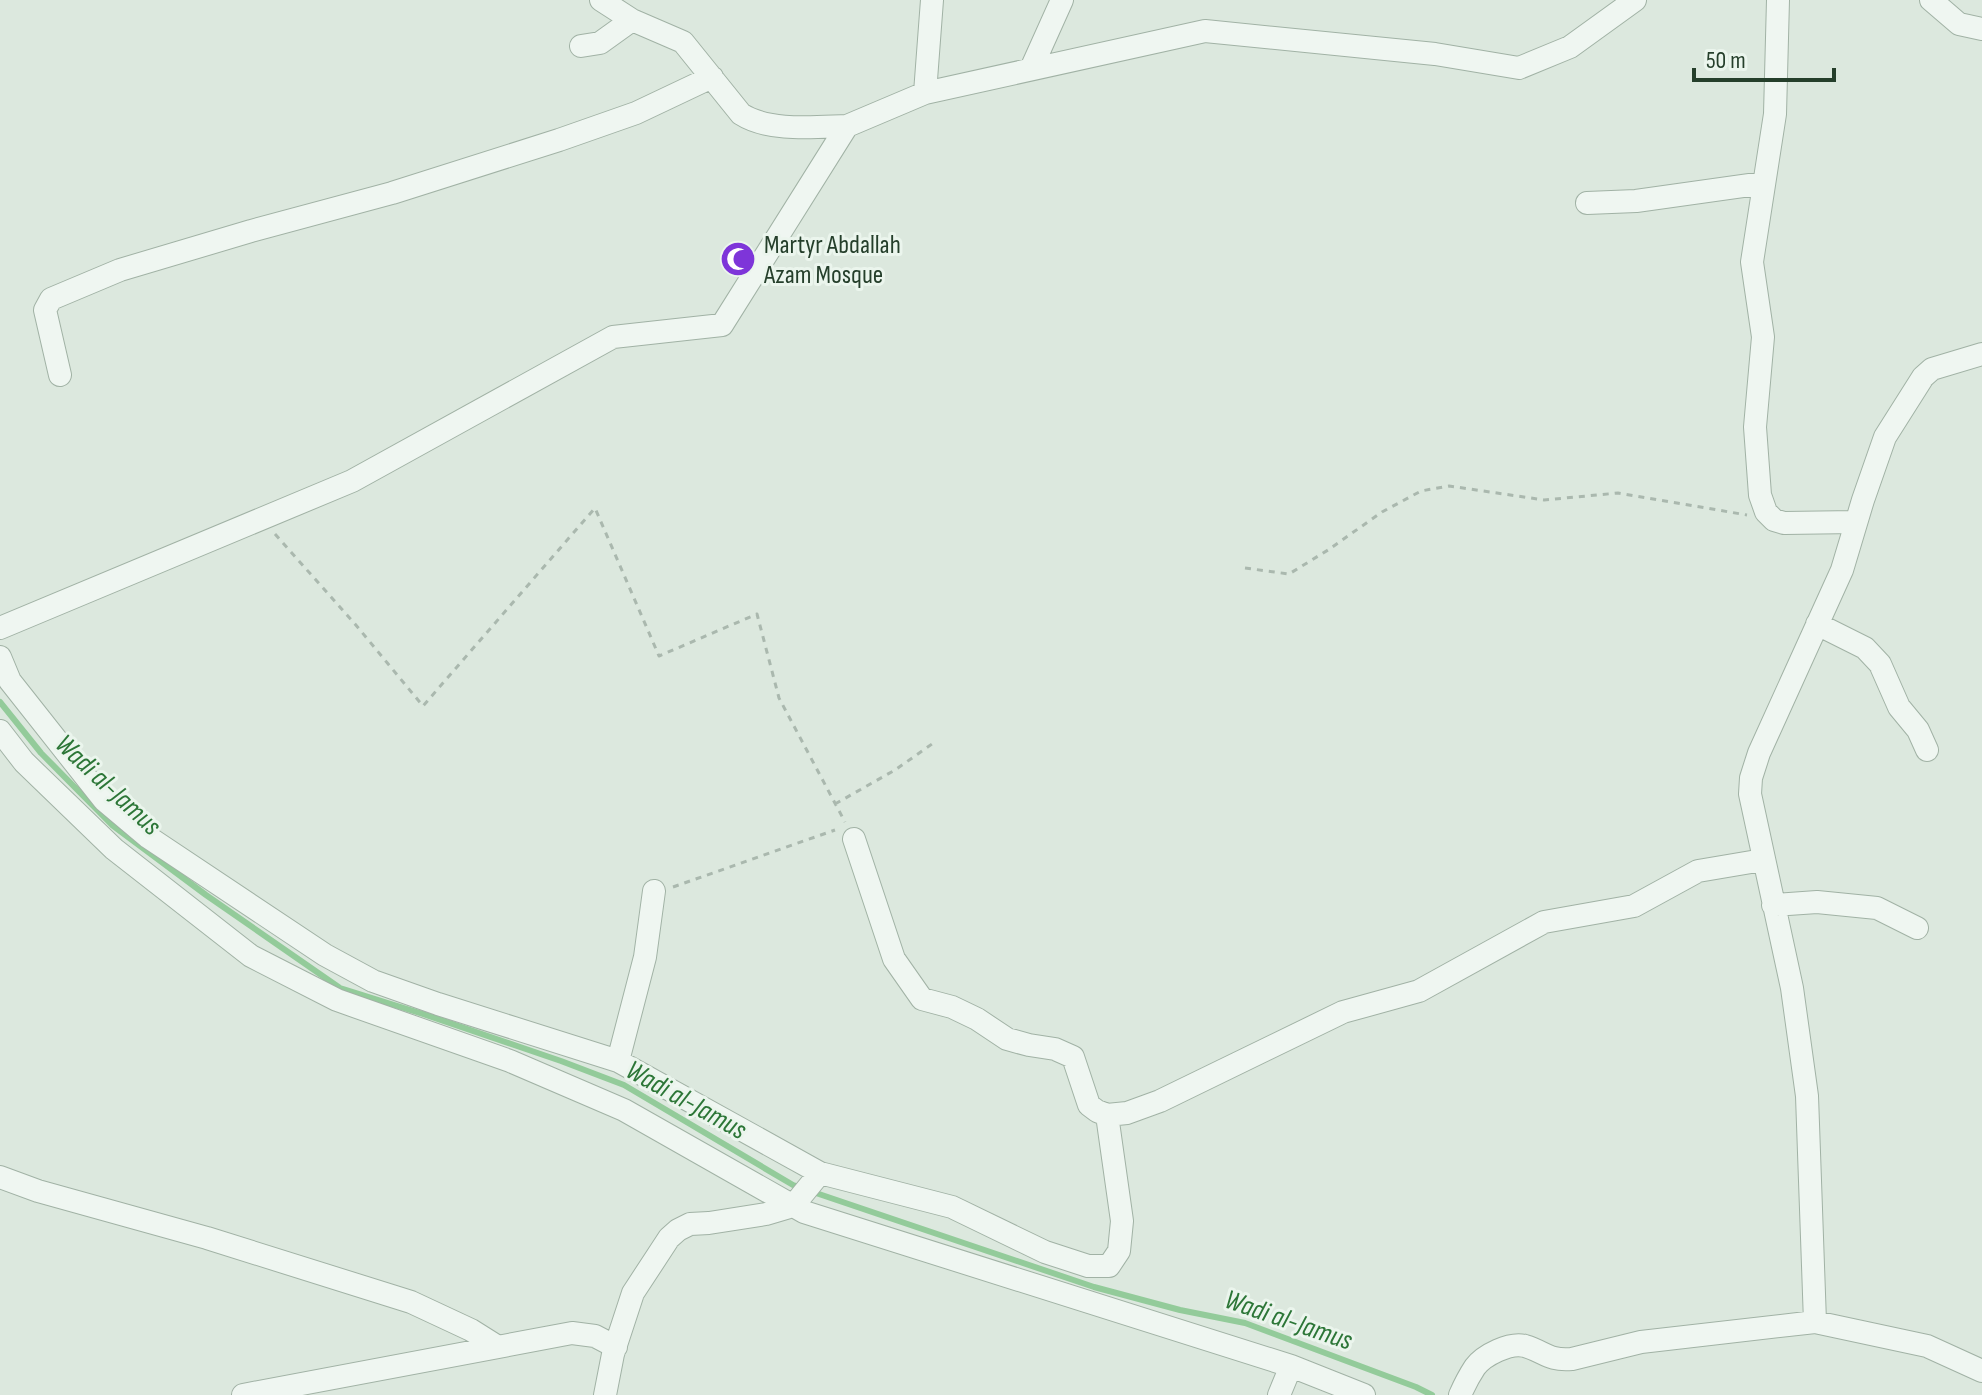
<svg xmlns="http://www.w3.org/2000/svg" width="1982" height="1395" font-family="'Sofia Sans Condensed',sans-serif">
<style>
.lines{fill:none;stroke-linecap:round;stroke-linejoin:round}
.stream{stroke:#93cb9a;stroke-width:6}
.minor-casing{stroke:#a1b2a5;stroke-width:24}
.path{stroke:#aab8ae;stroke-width:3;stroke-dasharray:6 6;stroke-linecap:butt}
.minor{stroke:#eff6f1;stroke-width:22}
.labels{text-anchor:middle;stroke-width:6;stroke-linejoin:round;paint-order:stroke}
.poi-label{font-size:26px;fill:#253f2b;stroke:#ebf5ed;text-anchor:start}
.water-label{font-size:28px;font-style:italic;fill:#2c7637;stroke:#ebf5ed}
</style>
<rect width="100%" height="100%" fill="#dce8de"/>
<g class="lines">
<path class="stream" d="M0,702L41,753L112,825L206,895L340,988L423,1014L561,1061L624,1085L793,1185L802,1188
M813,1192L1094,1287L1180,1310L1245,1323L1416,1387L1432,1395"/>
<defs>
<path id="minor" d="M601,0L632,20L683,42L741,114C769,132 814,127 847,126
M1778,0L1775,114L1752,262L1763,337L1755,427L1760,495L1766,512L1774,520L1784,523L1856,522
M1931,0L1959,24L1982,29
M581,46L600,43L632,20
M1031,69L1062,0
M925,93L932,0
M1587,203L1636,201L1764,183
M60,375L45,310L51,299L120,270L251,231L392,193L559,140L636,113L712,77
M1817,624L1865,648L1880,664L1899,707L1918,730L1927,750
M0,628L352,481L613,337L722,325L847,126L925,93L1205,31L1435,54L1519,68L1570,47L1635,0
M0,657L10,681L104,800L148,837L325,955L373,981L438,1004L618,1061L820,1173L952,1207L1045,1252L1088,1266H1109L1119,1251L1122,1221L1107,1115
M0,731L24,762L114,849L251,956L337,1000L510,1061L624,1110L804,1212L1291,1366L1364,1395
M854,839L894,959L922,999L952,1007L977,1019L1007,1039L1029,1045L1055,1049L1073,1057L1089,1105L1097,1111L1107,1115L1127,1113L1160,1101L1343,1012L1419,991L1544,922L1634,906L1698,871L1763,860
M1773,905L1817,902L1877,908L1917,928
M618,1061L645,957L654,891
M0,1177L38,1191L207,1238L411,1302L471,1330L498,1347
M1815,1322L1927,1346L1982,1371
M243,1395L572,1333L595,1336L616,1347
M605,1395L613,1354L633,1293L669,1238L678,1230L690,1224L709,1223L766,1214L793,1206L820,1173
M1279,1395L1291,1366
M1460,1395C1464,1386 1469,1376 1475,1367C1484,1355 1510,1342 1525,1346C1545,1352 1548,1361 1572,1359L1641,1342L1815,1322L1807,1096L1792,988L1750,794L1751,778L1759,753L1842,570L1863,500L1885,437L1923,377L1932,369L1982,354"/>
</defs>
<use href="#minor" class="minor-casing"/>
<path class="path" d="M275,534L355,624L423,706L595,508L659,656L757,614L779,698L845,822
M1245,568L1289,574L1328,550L1382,512L1421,491L1449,486L1544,500L1618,493L1747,515
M835,804L895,770L932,744
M673,887L835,830"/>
<use href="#minor" class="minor"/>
</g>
<defs>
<symbol id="mosque-disc" viewBox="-11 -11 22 22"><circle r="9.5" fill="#7e35d9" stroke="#ebf5ed"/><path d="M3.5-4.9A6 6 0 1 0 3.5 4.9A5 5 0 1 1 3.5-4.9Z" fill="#fff"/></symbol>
</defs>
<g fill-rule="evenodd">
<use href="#mosque-disc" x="718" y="239" width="40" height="40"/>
</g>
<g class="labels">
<g class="poi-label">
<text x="764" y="253">Martyr Abdallah<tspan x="764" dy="30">Azam Mosque</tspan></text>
</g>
<g class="water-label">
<text transform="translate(109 784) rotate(43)" y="10">Wadi al-Jamus</text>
<text transform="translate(687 1099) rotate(29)" y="10">Wadi al-Jamus</text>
<text transform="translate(1289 1319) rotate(19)" y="10">Wadi al-Jamus</text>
</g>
</g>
<path d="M1694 68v12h140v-12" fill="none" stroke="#253f2b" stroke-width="4"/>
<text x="1706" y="68" font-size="24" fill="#253f2b" stroke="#ebf5ed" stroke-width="6" paint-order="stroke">50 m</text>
</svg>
